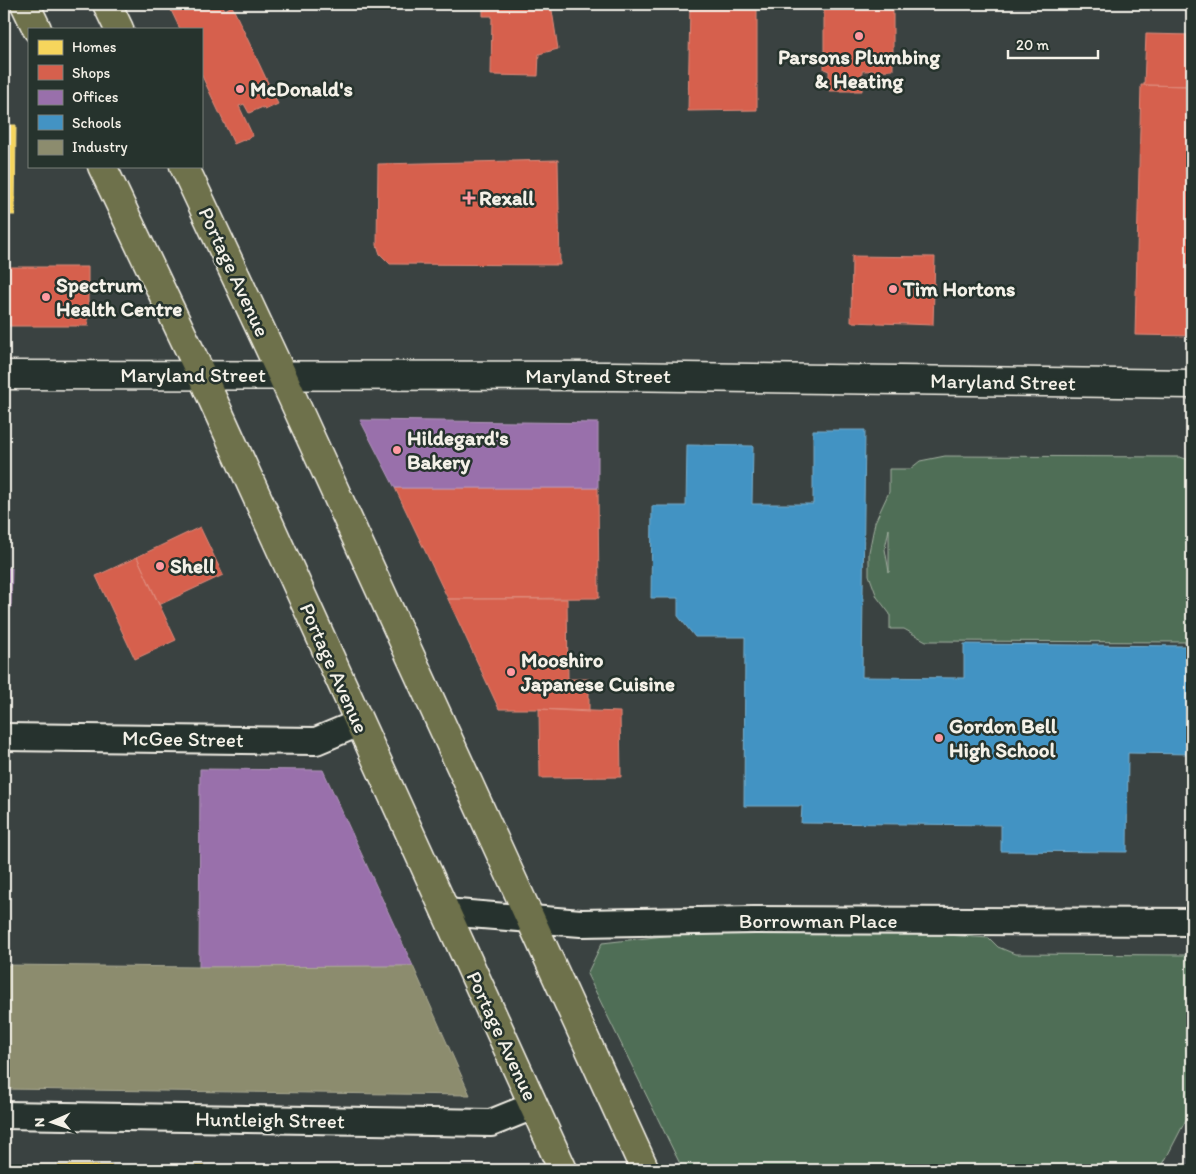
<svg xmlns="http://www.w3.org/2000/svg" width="1196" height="1174" font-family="Itim,sans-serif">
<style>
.green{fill:#506e57;stroke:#a2b0a0;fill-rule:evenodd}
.homes{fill:#f6d55c;stroke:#f5dd86}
.shops{fill:#d6604d;stroke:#df8c7c}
.offices{fill:#9970ab;stroke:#b497bd}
.schools{fill:#4393c3;stroke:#78afce}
.industry{fill:#8c8c6e;stroke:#abaa93}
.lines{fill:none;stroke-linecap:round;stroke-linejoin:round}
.street-casing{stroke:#f4f1e8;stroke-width:30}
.secondary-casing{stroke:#f4f1e8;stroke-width:31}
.primary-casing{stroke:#f4f1e8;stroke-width:31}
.street{stroke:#26332d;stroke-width:26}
.secondary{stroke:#26332d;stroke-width:28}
.primary{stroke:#6e714b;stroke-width:28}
.poi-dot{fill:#ff9aa2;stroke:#26332d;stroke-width:2}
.labels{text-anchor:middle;stroke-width:5;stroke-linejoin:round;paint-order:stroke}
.poi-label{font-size:21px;font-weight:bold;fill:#f4f1e8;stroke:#26332d;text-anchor:start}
.street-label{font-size:21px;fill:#f4f1e8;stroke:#26332d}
</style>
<rect width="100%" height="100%" fill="#3a4241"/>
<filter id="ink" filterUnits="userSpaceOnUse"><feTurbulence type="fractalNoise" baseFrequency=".02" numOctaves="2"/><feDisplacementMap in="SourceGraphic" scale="10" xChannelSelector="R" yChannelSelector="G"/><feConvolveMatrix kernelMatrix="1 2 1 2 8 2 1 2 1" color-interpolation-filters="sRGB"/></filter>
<g filter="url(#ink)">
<path class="green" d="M945,456L1180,457L1192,461V642L926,641L904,629H890V614L877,597L869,575V552L875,522L889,492V469H910L920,461ZM889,529V572L885,549Z
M780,923L989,938L998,947L1015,954L1189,955L1192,953V1108L1160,1170H683L587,974L602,943Z"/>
<path class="homes" d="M4,96L8,97L7,125H16L15,215H6V242H4Z
M7,1165L225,1166V1170H7Z"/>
<path class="shops" d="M168,4H222L225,10L232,6L278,104L265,110L263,107L249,113L244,104L239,106L253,136L234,144L201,74V29H180Z
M483,4H551L558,49L539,54L538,76L491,75L492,16H483Z
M690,4H757V110L688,111Z
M824,4H893V70L862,71V91H829V71L824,69Z
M1146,34L1192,35V86L1144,85Z
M1141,85L1192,86V336L1135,335Z
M558,160L560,265L390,264L380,254L377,245L378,164Z
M852,256L935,257L933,325L851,322Z
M4,267H88V326H4Z
M395,488H598L599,598L448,599Z
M200,527L223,575L159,605L137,557Z
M137,557L176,640L135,659L96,576Z
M448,599H567L568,679H589V712L539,709H499Z
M539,709L620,712L621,777L540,778Z"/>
<path class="offices" d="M360,420L598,423V488H395Z
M4,568H12L11,608H4Z
M200,769L323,770L413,966L199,967Z"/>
<path class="schools" d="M813,430H865L862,677L964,678V644L1192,646V754L1128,753L1127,852L1001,851V825L801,823L802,806H744L745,637H695L678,616V598H651L652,506H686L687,445L753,446L752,504H813Z"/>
<path class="industry" d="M4,965L199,967L413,966L470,1095L4,1089Z"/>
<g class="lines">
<defs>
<path id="street" d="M4,737L316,741L359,723
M445,912L581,923L754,920L1192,922
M4,1115L491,1123L533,1106"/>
<path id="secondary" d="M4,375L615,376L1192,384"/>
<path id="primary" d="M25,4L37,29
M107,4L119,29
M102,166L202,376L563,1170
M184,166L282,375L645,1170"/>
</defs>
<use href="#street" class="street-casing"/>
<use href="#secondary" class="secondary-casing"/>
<use href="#primary" class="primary-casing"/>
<use href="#street" class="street"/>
<use href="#secondary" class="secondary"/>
<use href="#primary" class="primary"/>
</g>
</g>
<g class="poi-dot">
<circle cx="859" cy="36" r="5"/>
<circle cx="240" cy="89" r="5"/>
<path d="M466.5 190.5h5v5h5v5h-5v5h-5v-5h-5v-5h5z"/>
<circle cx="893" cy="289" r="5"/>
<circle cx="46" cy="297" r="5"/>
<circle cx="397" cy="450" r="5"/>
<circle cx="160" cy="566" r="5"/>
<circle cx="511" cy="672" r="5"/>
<circle cx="939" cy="738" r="5"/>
</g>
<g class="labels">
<g class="poi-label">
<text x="859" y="64" text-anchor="middle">Parsons Plumbing<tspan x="859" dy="24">&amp; Heating</tspan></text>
<text x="250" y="96">McDonald's</text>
<text x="479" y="205">Rexall</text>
<text x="56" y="292">Spectrum<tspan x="56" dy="24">Health Centre</tspan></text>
<text x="903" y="296">Tim Hortons</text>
<text x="407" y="445">Hildegard's<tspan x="407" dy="24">Bakery</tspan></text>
<text x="170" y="573">Shell</text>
<text x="521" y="667">Mooshiro<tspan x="521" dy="24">Japanese Cuisine</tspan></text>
<text x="949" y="733">Gordon Bell<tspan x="949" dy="24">High School</tspan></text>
</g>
<g class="street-label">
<text transform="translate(234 272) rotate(65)" y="7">Portage Avenue</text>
<text x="193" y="382">Maryland Street</text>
<text x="598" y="383">Maryland Street</text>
<text transform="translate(1003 382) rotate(1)" y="7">Maryland Street</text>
<text transform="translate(334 668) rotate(66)" y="7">Portage Avenue</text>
<text transform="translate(183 739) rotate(1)" y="7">McGee Street</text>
<text x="818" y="928">Borrowman Place</text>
<text transform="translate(502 1036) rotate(65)" y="7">Portage Avenue</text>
<text transform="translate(270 1120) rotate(1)" y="7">Huntleigh Street</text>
</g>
</g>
<rect width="1196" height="1174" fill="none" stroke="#26332d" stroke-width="20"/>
<rect x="10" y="10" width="1176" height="1154" fill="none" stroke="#f4f1e8" stroke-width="2" filter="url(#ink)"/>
<rect x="28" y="28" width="175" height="140" fill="#26332d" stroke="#787f78"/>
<rect x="38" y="40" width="25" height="15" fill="#f6d55c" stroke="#787f78"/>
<text x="72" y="52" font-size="15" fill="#f4f1e8">Homes</text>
<rect x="38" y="65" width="25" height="15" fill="#d6604d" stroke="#787f78"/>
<text x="72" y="78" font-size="15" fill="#f4f1e8">Shops</text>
<rect x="38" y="90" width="25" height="15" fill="#9970ab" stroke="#787f78"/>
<text x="72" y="102" font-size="15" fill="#f4f1e8">Offices</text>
<rect x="38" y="115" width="25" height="15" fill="#4393c3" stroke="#787f78"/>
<text x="72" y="128" font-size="15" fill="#f4f1e8">Schools</text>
<rect x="38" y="140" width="25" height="15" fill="#8c8c6e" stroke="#787f78"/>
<text x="72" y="152" font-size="15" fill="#f4f1e8">Industry</text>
<g transform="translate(52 1122) rotate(268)" stroke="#26332d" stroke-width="4" paint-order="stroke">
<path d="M0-4L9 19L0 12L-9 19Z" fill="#f4f1e8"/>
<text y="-8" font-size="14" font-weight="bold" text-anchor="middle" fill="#f4f1e8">N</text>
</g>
<path d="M1008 50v8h90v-8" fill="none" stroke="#f4f1e8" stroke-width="2.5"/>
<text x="1016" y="50" font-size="15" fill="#f4f1e8" stroke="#26332d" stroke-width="4" paint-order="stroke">20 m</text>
</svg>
